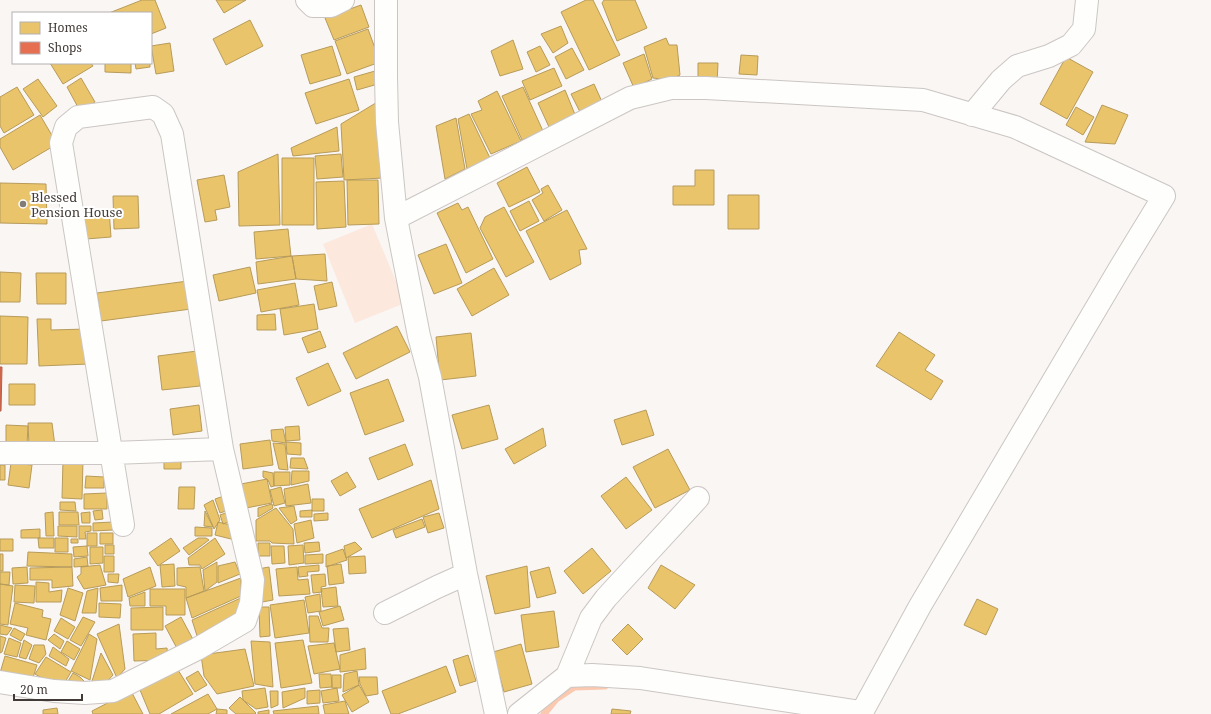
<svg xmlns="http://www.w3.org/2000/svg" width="1211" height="714" font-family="'Noto Serif',serif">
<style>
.green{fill:#fce8dd}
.homes{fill:#e9c46a;stroke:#b79b5a}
.shops{fill:#e76f51;stroke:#b65f49}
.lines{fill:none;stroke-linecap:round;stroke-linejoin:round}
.stream{stroke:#fbc9b0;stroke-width:7}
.minor-casing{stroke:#cbc6c3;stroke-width:24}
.minor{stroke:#fefefd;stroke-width:22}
.poi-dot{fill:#827c78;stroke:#fff;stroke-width:1.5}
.labels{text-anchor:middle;stroke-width:4;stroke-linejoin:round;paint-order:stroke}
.poi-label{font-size:13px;fill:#423a36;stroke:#fff;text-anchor:start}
</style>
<rect width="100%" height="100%" fill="#faf6f4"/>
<path class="green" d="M372,224L405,303L355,323L323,244Z"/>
<path class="homes" d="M142,0H155L166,28L151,34V13H109Z
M216,0H246L224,13Z
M586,0H593L620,55L589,70L561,12Z
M604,0H635L647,28L617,41L602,3Z
M361,5L369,27L334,40L325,18Z
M250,20L263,46L226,65L213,39Z
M561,26L568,43L553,53L541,34Z
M368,29L380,62L347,74L335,41Z
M666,38L669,45H677L680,75L669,80L653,78L644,47Z
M513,40L523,69L500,76L491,51Z
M170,43L174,71L156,74L151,46Z
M332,46L341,75L310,84L301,55Z
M540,46L550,65L536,72L527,52Z
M572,48L584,70L566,79L555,57Z
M644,54L652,79L634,88L623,63Z
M741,55L758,56L757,75L739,74Z
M1066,57L1093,72L1067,119L1040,104Z
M50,63H91L93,66L63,84Z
M105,63H131V73L105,72Z
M135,63H150V67L136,69Z
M698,63H718L717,84H698Z
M554,68L562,86L530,100L522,81Z
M375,71L378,84L357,90L354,77Z
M81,78L95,102L80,111L67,87Z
M38,79L57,106L43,117L23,89Z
M349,79L359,110L316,124L305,93Z
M594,84L603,104L581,114L571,94Z
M17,87L34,115L4,133L0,126V97Z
M523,87L543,131L522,140L502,96Z
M565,90L576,117L549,127L538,103Z
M497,91L521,141L491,154L471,114L482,110L478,101Z
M379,101L383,178L344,180L341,124Z
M1102,105L1128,115L1115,144L1085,142Z
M1076,107L1094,117L1083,135L1066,125Z
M469,114L490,158L467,169L458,119Z
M40,115L57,144L13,170L0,147V139Z
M456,118L465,169L445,179L436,126Z
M337,127L339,151L293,156L291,148Z
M278,154L280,225L239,226L238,172Z
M341,154L343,177L317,179L315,156Z
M282,158H314V225H282Z
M527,167L540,192L509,207L497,183Z
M695,170H714V205H673V186H695Z
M224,175L230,207L215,210L217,220L205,222L197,180Z
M347,180H378L379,224L348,225Z
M344,181L346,227L317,229L316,182Z
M0,183L46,184L47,224L0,223Z
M548,185L562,210L544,221L532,200L543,193L541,189Z
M728,195H759V229H728Z
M113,196H138L139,228L114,229Z
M529,201L539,221L520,231L510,211Z
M458,203L462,210L468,207L493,259L466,273L437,213Z
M504,207L534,262L506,277L480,228L485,217Z
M109,209L111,237L86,239L84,211Z
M567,210L587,249L579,250L581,264L550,280L526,231Z
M288,229L291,256L256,259L254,232Z
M446,244L462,283L434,294L418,255Z
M325,254L327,281L296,279L292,256Z
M292,256L296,279L258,284L256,262Z
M250,267L256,293L219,301L213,275Z
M494,268L509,295L472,316L457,289Z
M0,272L21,273L20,302H0Z
M36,273H66V304H37Z
M188,281L191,309L101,321L97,293Z
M332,282L337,306L319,310L314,286Z
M295,283L299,305L261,312L257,290Z
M314,304L318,329L284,335L280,309Z
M275,314L276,330H257V315Z
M0,316L28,317L27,364H0Z
M37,319H51V330L87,329L89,364L39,366Z
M397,326L410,352L356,379L343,353Z
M320,331L326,347L308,353L302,338Z
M899,332L935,355L925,370L943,381L931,400L876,366Z
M471,333L476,376L440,380L436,337Z
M197,351L200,386L162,390L158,356Z
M328,363L341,391L308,406L296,378Z
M388,379L404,421L365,435L350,393Z
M9,384H35V405H9Z
M199,405L202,431L173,435L170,409Z
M489,405L498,439L462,449L452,415Z
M646,410L654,435L622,445L614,420Z
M28,423H52L55,446L29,447Z
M6,425L28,426L27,444L6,443Z
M299,426L300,440L286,441L285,427Z
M543,428L546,446L514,464L505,449Z
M283,429L286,443L272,441L271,430Z
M270,440L273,465L243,469L240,444Z
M286,442L301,443V455L287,454Z
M273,443L285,444L288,470L279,469Z
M405,444L413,465L378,480L369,458Z
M668,449L690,490L655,508L633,467Z
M291,458H304L308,469L290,468Z
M63,460H83L82,499L62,498Z
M164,461H181V469H164Z
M11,463L32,465L29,488L8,485Z
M0,465H5V480H0Z
M263,471L273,473L274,486L271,487L268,480L263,477Z
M292,471H309V481L291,485Z
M274,472H290V485L274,486Z
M347,472L356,487L340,496L331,481Z
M86,476L104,477V488H85Z
M626,477L652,510L626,529L601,496Z
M267,479L272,503L246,508L241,484Z
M431,480L439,509L372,538L359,509Z
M308,484L311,503L286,506L284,489Z
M179,487H195L194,509H178Z
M281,487L285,503L274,506L270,490Z
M107,493V509H84V494Z
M227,495L232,509L220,513L215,499Z
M312,499H324V511H312Z
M213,500L220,520L214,529L204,505Z
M60,502H75L76,511L60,510Z
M272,504L273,508L258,517V508Z
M294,506L297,520L291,524L279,508Z
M276,508L293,529L294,544L272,543L270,541H256V520Z
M102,510L103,519L95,520L93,511Z
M312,510V517H300V511Z
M205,511L213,527L204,526Z
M231,511L234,520L223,524L220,515Z
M53,512L54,536H46L45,513Z
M59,512H78L79,525H59Z
M90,512V523H82L81,513Z
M328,513V520L314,521V514Z
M439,513L444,528L428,533L423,517Z
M422,519L425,527L396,538L393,530Z
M311,520L314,538L297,543L294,524Z
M113,522V530L93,531V523Z
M218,522L239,527L235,540L215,535Z
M58,526H77V537L58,536Z
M79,526H91V531L85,532L86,539H79Z
M195,527L212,528V536H195Z
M40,529V538H21V530Z
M87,533H97V546H87Z
M100,533H113V544H100Z
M38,538H54V548H39Z
M55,538H68V552H55Z
M171,538L180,551L158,566L149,553Z
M198,538H206L209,540L189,555L183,548Z
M215,538L225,554L202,569L200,565H189L188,558Z
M0,539H13V551H0Z
M71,539H78V543H71Z
M319,542L320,551L305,553L304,543Z
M355,542L362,549L346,558L344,546Z
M258,543H270V556H258Z
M105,545H114V554H105Z
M303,545L304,563L289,565L288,546Z
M87,546L88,556L74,557L73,547Z
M271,546H284L285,563L272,564Z
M90,547H103V563L90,564Z
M592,548L611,571L583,594L564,571Z
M343,549L347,560L326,567V555Z
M28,552L72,554V567L27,566Z
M0,554H3V571H0Z
M323,554V563L305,564V555Z
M104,556H114V572H104Z
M365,556L366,573L349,574L348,557Z
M87,557L88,566L74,567V559Z
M217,562V582L205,591L203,570Z
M235,562L240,574L218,583V566Z
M174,564L175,586L162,587L160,565Z
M341,564L344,583L329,585L327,566Z
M100,565L106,585L84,589L77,577L81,574V567Z
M319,565V571L307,572L308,576L299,577L298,567Z
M661,565L695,585L675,609L648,588Z
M527,566L530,607L495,614L486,576Z
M27,567L28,583L13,584L12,568Z
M72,567L73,586L52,588V580H30V568Z
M150,567L156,586L128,597L123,579Z
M200,567L204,591L186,598V587L177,585V568Z
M269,567L273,600L262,602L258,569Z
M297,567L298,580L308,579L310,594L279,596L276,569Z
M549,567L556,593L537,598L530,572Z
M0,572H10L9,585L0,584Z
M108,574H119L118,583L108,582Z
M325,574L326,586L321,587L322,592L313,593L311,575Z
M241,578V596L192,618L186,598Z
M36,582L49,583V592L62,590L61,602H36Z
M0,584L13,586L8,625L0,624Z
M15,585L35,586L34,603L14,602Z
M122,585V601H101L100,588Z
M336,587L338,606L323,607L321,589Z
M68,588L83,593L75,621L60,615Z
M98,588L96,613H82L87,591Z
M150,589H185V615H166V606H150Z
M145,592V606H130L129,598Z
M320,594L321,611L308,613L305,597Z
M243,597V615L198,639L192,620Z
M977,599L998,609L986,635L964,625Z
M304,600L309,633L275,638L270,605Z
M15,603L43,610L42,617L51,619L46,640L26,635L28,628L10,624Z
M99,603L121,604L120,618L99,617Z
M340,606L344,620L323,626L319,612Z
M163,607V630H131V608Z
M259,607H269L270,636L260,637Z
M554,611L559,647L526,652L521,615Z
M309,616H318L322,628H329L328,642H310Z
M83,617L95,622L81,646L70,640Z
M181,617L196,645L180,654L165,626Z
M61,618L75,627L68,639L54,631Z
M119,624L125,669L117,678L97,634Z
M628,624L643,639L627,655L612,640Z
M0,625L12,628L7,635L0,634Z
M14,628L25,634L21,641L10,635Z
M348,628L350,650L336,652L333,629Z
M156,633V649L167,648L168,660L134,661L133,634Z
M54,634L64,641L60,649L48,640Z
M89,634L97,639L90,680L71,671Z
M0,636L6,638L2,652L0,653Z
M9,638L21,643L17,657L4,654Z
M24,640L32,645L26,659L19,657Z
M303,640L312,683L281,688L275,643Z
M67,641L80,649L74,660L61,652Z
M251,641L270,642L273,687L255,684Z
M334,643L340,669L314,674L308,646Z
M521,644L532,684L504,692L493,652Z
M34,645H44L46,654L39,663L29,659Z
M53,647L69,659L66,666L49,656Z
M365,648L366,669L340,672V655Z
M245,649L254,686L217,694L204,676L201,655Z
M101,653L113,675L102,687L92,681Z
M468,655L476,681L460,686L453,660Z
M5,656L37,665L31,684L0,673Z
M46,657L71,672L61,689L35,674Z
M446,666L456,692L398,714H391L382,691Z
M178,670L193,694L159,714H150L140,690Z
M198,671L207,685L195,692L186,678Z
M357,671L359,685L343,692L344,674Z
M73,673L80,677L86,683L65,686Z
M319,674H331L332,687L320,688Z
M332,675H341V688H332Z
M359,677H377L378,694L366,696L360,684Z
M359,685L369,702L352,712L342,695Z
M265,688L268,707L256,709L243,700L242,691Z
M305,688V698L283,708L282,692Z
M337,688L339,701L323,703L321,691Z
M320,690V703L307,704V691Z
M131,691L143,714H93L92,711Z
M270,691H278V705L271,708Z
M208,694L217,709L208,714H171Z
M240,697L256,713L255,714H236L229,708Z
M345,701L349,714H325L323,705Z
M318,706L319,714H274L273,711Z
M57,708L58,714H43V710Z
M217,709L227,710V714H216Z
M612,709L631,711L630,714H611Z
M269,710V714H258V712Z"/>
<path class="shops" d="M0,367H2L1,411H0Z"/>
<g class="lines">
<path class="stream" d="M544,714L556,699L574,687L605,686"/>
<defs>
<path id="minor" d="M307,0L313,6H331L343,0
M386,0V77L387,122L396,218L419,336L430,377L466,574L496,714
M972,115L1001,80L1017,66L1049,56L1071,45L1084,29L1087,0
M396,218L630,98L671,88H706L923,100L1015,127L1164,196L1120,268L920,606L861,714
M0,453H112L222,449
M385,613L437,587L466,574
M567,676L592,675L640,678L861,712
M0,682L54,691L85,693L113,691L197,649L245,621L251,603L253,580L222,449L172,134L163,114L153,107L78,117L66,127L61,143L123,525
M519,714L567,676L591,618L606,598L698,498"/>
</defs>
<use href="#minor" class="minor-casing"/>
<use href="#minor" class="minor"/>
</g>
<circle class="poi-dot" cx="23" cy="204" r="4"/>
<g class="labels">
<g class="poi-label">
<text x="31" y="202">Blessed<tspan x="31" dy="15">Pension House</tspan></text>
</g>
</g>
<rect x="12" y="12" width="140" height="52" fill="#ffffff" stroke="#b3b0af"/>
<rect x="20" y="22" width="20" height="12" fill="#e9c46a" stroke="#b3b0af"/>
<text x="48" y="32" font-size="12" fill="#423a36">Homes</text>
<rect x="20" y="42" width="20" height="12" fill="#e76f51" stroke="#b3b0af"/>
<text x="48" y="52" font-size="12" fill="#423a36">Shops</text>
<path d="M14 694v6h68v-6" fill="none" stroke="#423a36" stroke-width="2"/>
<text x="20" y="694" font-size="12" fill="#423a36" stroke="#ffffff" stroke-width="3" paint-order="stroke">20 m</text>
</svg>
